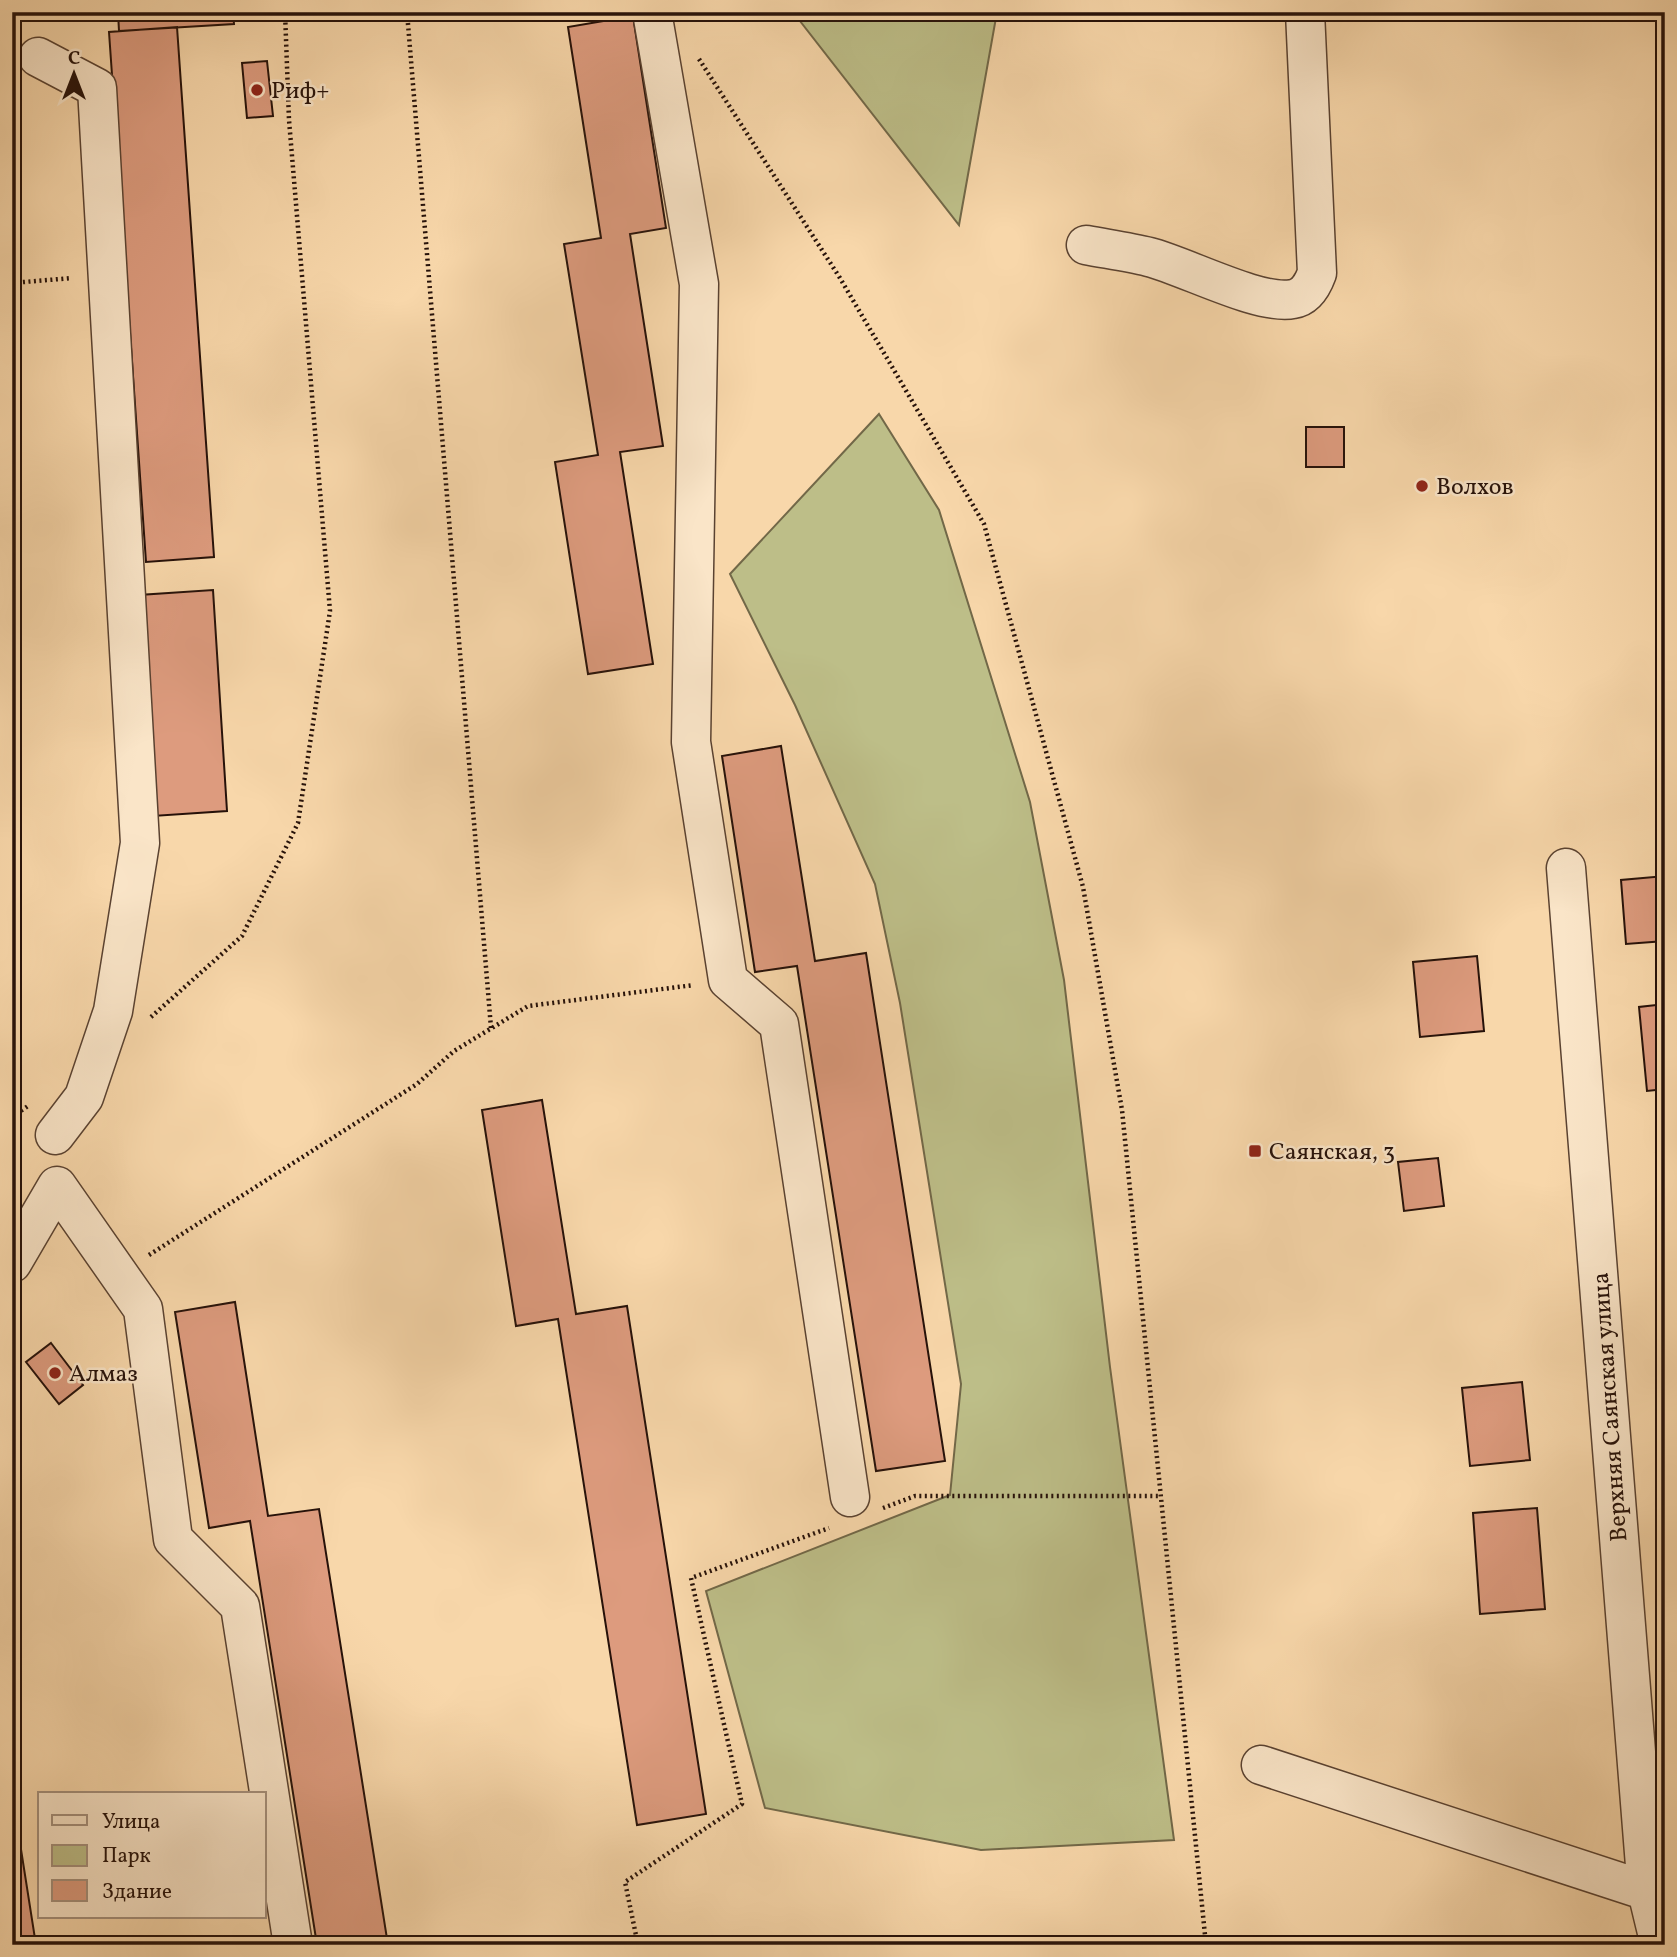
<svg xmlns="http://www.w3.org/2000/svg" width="1677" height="1957" font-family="Vollkorn,serif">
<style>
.green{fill:#bdbe88;stroke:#726848;stroke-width:2}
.building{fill:#dd9b7e;stroke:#261109;stroke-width:2}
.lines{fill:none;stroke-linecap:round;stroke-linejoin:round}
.minor-casing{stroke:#5a4231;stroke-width:41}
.path{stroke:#261109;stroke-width:4.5;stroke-dasharray:2 3.5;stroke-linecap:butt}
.minor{stroke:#fae5c8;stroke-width:38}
.poi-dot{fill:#8f2418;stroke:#fae5c8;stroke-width:2.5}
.labels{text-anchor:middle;stroke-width:5;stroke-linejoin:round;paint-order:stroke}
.poi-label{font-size:24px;fill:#261109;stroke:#fae5c8;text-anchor:start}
.street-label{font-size:24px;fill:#261109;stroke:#fae5c8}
</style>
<rect width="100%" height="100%" fill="#f8d7aa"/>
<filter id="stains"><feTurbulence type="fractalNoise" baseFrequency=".00286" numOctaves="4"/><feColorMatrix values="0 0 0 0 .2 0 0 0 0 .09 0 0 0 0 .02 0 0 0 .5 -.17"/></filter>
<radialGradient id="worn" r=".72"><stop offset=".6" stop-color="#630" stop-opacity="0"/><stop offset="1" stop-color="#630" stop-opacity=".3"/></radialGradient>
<path class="green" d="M793,12H997L959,225Z
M879,414L939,510L1030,802L1064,980L1110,1367L1174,1840L981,1850L765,1808L706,1591L950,1495L961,1384L900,1003L875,884L795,705L730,574Z"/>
<path class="building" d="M118,12H233L234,24L119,31Z
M633,16L666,228L630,234L663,446L620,452L653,664L588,674L555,462L598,455L564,244L601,238L568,27Z
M177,27L214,557L146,562L109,32Z
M267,61L273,116L247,118L242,63Z
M1306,427H1344V467H1306Z
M213,590L227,811L153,816L139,595Z
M781,746L815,961L866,953L945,1461L876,1471L797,966L755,972L722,756Z
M1665,876V941L1626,944L1621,880Z
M1477,956L1484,1031L1420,1037L1413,962Z
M1665,1004V1089L1647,1091L1639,1007Z
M542,1100L576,1314L627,1306L706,1814L637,1825L558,1319L516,1326L482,1110Z
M1665,1152V1228H1663L1656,1153Z
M1438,1158L1444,1206L1404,1211L1398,1162Z
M235,1302L268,1516L319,1509L388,1945H317L250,1521L209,1528L175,1312Z
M51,1343L83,1385L59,1404L26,1362Z
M1522,1382L1530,1460L1470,1466L1462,1388Z
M1537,1508L1545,1609L1480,1614L1473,1513Z
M12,1792L36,1945H12Z"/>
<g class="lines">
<defs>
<path id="minor" d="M652,12L699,284L691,742L728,980L779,1024L850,1497
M38,57L97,88L140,843L113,1011L84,1097L55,1135
M1086,245C1107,249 1129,252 1149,257C1185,266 1260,306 1293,299C1306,297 1313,284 1317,273L1305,12
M1566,868L1647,1891L1660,1945
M12,1263L57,1186L143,1309L173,1539L240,1606L293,1945
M1261,1765L1647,1891"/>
</defs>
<use href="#minor" class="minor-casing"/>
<path class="path" d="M407,12L491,1028
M699,59L840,278L984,524L1083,887L1122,1110L1206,1945
M12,283L72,278
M151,1017L242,936L298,823L330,611L289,120L285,12
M12,1117L28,1106
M149,1255L417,1084L454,1051L528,1006L694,985
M883,1508L915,1496H1161
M638,1945L625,1882L742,1804L691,1578L829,1528"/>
<use href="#minor" class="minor"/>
</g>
<g class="poi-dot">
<circle cx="257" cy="90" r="7"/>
<circle cx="1422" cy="486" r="7"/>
<rect x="1248" y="1144" width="14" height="14" rx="3.5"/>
<circle cx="55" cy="1373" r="7"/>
</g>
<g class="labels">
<g class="poi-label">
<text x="271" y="98">Риф+</text>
<text x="1436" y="494">Волхов</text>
<text x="1269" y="1159">Саянская, 3</text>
<text x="69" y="1381">Алмаз</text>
</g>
<g class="street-label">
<text transform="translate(1609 1407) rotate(-94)" y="8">Верхняя Саянская улица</text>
</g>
</g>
<rect width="1677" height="1957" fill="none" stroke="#f8d7aa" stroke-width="42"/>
<rect x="14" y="14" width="1649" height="1929" fill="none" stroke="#261109" stroke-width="3.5"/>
<rect x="21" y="21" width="1635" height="1915" fill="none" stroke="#261109" stroke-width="2"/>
<rect x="38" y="1792" width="228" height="126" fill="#fae5c8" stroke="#a5907c" stroke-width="2"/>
<rect x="52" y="1815" width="35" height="10" fill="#fae5c8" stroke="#a5907c" stroke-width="2"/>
<text x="102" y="1828" font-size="21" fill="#261109">Улица</text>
<rect x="52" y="1845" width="35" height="21" fill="#bdbe88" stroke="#a5907c" stroke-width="2"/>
<text x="102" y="1862" font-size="21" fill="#261109">Парк</text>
<rect x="52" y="1880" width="35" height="21" fill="#dd9b7e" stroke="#a5907c" stroke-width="2"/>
<text x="102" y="1898" font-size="21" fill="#261109">Здание</text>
<g transform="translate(74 74)" stroke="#fae5c8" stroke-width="5" paint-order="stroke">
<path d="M0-5L12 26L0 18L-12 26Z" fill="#261109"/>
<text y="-10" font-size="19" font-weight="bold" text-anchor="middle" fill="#261109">С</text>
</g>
<rect width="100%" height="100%" filter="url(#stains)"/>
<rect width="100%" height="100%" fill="url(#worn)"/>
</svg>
